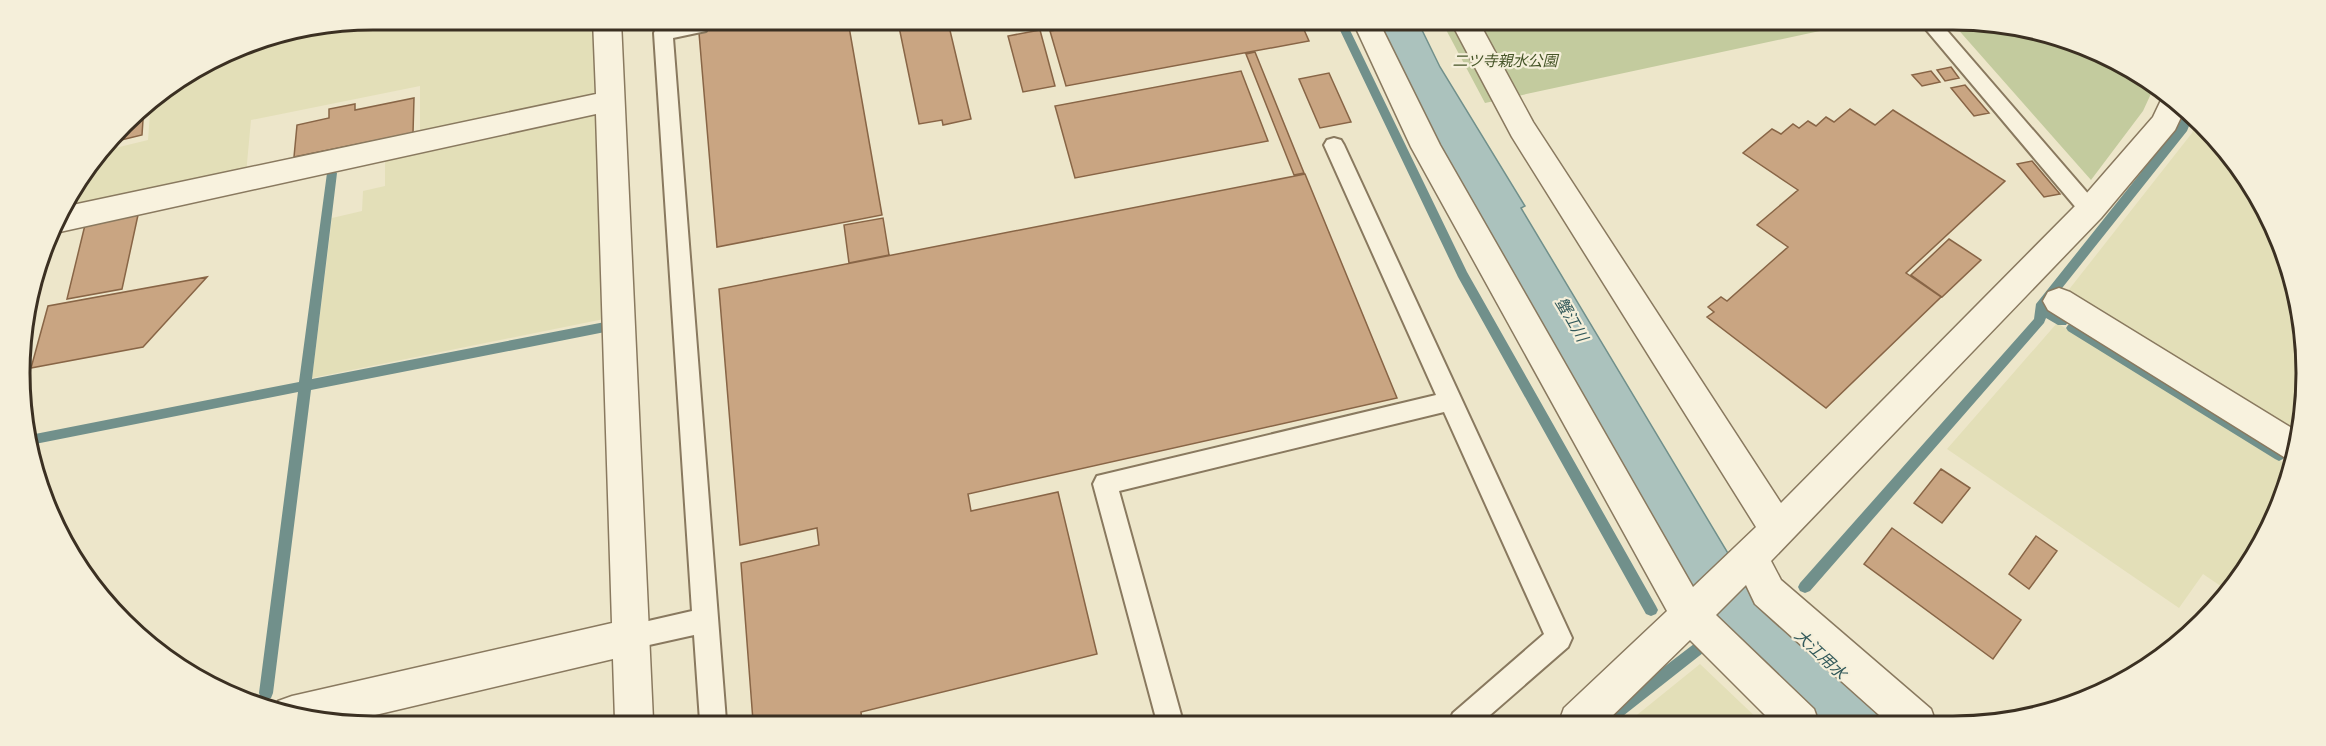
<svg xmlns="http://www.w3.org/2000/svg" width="2326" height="746" font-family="'Crimson Pro','Noto Sans JP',serif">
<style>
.farmland{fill:#e3dfb8}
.green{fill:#c3cb9e}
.water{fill:#abc2bd;stroke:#71908b;stroke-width:1.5}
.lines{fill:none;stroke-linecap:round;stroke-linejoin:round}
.stream{fill:#71908b;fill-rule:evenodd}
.building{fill:#c9a582;stroke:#886546;stroke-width:1.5}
.lane-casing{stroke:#89795f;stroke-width:4}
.street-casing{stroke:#89795f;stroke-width:3}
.lane{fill:#f8f2de;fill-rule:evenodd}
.street{fill:#f8f2de;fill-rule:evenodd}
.labels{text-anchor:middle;stroke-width:4.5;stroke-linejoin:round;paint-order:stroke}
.park-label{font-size:15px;font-style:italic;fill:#475629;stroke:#f5efda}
.water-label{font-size:16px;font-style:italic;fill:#32595a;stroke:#f5efda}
.rim{fill:none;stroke:#3b3022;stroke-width:3}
</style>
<rect width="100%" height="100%" fill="#ede6ca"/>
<path class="farmland" d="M373,20H598L602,90L594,98L420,134V86L251,120L246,174L67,207L69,200L107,150L148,140L151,100L238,46Z
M590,111L605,118L609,318L312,378L332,218L362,211L363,191L385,186V156Z
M2195,125L2247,177L2300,304V436L2067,292L2192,133Z
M2057,323L2280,460L2289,471L2259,549L2228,591L2203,574L2179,608L1947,449Z
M1700,664L1762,723H1627Z"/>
<path class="green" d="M1443,24L1843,26L1485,103Z
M1955,26H2022L2150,79L2155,85L2143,111L2091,180Z"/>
<path class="water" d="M1378,24H1419L1440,67L1525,206L1521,208L1750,590L1778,611L1903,723H1817L1707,612L1440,145L1427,130Z"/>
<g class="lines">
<path class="stream" d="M1337,24H1347L1467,272L1656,606L1658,610L1656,614L1651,616L1646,614L1458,277Z
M2184,114L2191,121L2187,131L2047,307L2066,319L2068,322L2066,325H2058L2046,318L2044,323L1810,591L1805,593L1800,591L1798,587L1800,583L2034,319L2036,304L2178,126Z
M332,169L337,173L312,379L605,322L609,324L611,327L609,330L605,332L311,390L273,693L271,698L266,700L261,698L259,693L298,392L30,445V435L299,382L327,173Z
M2072,323L2283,451L2285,455L2283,459L2279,461L2275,459L2068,331L2066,328L2068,325Z
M1703,637L1708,639L1710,644L1708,649L1614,723H1599L1600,716Z"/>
</g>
<path class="building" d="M698,21H848L882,215L717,247Z
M898,22H948L971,119L943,125L942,120L919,124Z
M1098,23H1301L1309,41L1066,86L1050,31Z
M1040,30L1055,86L1023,92L1008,36Z
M1255,52L1304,173L1294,175L1246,54Z
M1951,67L1959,78L1945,81L1937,70Z
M1241,71L1268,141L1075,178L1055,106Z
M1931,71L1940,82L1922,86L1912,75Z
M1329,73L1351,122L1320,128L1299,79Z
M1965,85L1989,113L1974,116L1951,88Z
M414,98L413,133L294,157L297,125L329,118V109L355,104V110Z
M144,105L142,135L113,142L140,107Z
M1850,109L1875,125L1893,110L2005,181L1906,273L1941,297L1826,408L1707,317L1714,312L1708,307L1721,297L1727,301L1788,247L1757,225L1798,190L1743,153L1772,129L1781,134L1793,124L1799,128L1808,121L1816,126L1826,117L1834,122Z
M2032,161L2060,194L2044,197L2017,164Z
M1305,174L1397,398L968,494L971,511L1058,492L1097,654L861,712L862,721H753L741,563L819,545L817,528L740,545L719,289Z
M138,215L122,289L67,299L85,225Z
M883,218L889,255L849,263L844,225Z
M1949,239L1981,260L1942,297L1911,275Z
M207,277L143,347L31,368L48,306Z
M1941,469L1970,488L1942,523L1914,503Z
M1892,528L2021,620L1993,659L1864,564Z
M2036,536L2057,551L2029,589L2009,574Z"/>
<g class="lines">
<defs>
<path id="lane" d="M692,21H706L708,26L706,31L673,38L726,721H700L694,635L631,649L622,646L618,637L622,628L631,625L692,611L654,33L656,28Z
M1923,26H1943L2097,204L2100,210L2097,216L2090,218L2083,216Z
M1334,138L1341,140L1344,145L1572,638L1568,647L1482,722H1449L1453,713L1544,634L1444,412L1119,491L1183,722H1157L1093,484L1097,476L1436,395L1324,145L1327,140Z"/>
<path id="street" d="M593,20L621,21L653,720H615L613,659L354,720H304L276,708L278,701L292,696L612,623L596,114L55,233L51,232L56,216L63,207L596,94Z
M1354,24H1380L1440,145L1693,587L1756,527L1512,137L1452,24H1480L1533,122L1781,503L2079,202L2153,117L2163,96L2165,95L2183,113L2175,130L2101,218L1771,561L1781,580L1931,709L1936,723H1888L1755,604L1746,585L1716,615L1814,709L1819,723H1773L1690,640L1605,723L1559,722L1564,708L1667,611L1411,147Z
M2059,288L2070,292L2300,433V442L2292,462L2048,310L2043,301L2048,292Z"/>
</defs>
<use href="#lane" class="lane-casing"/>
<use href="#street" class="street-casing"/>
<use href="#lane" class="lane"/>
<use href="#street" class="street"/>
</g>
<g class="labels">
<g class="park-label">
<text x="1505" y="66">二ツ寺親水公園</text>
</g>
<g class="water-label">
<text transform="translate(1572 319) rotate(60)" y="6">蟹江川</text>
<text transform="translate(1821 654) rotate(43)" y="6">大江用水</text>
</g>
</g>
<path d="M0 0H2326V746H0ZM373 30H1953A343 343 0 0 1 2296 373V373A343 343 0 0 1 1953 716H373A343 343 0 0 1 30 373V373A343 343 0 0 1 373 30Z" fill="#f5efda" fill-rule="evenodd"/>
<path class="rim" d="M373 30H1953A343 343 0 0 1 2296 373V373A343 343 0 0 1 1953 716H373A343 343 0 0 1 30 373V373A343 343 0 0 1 373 30Z"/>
</svg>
